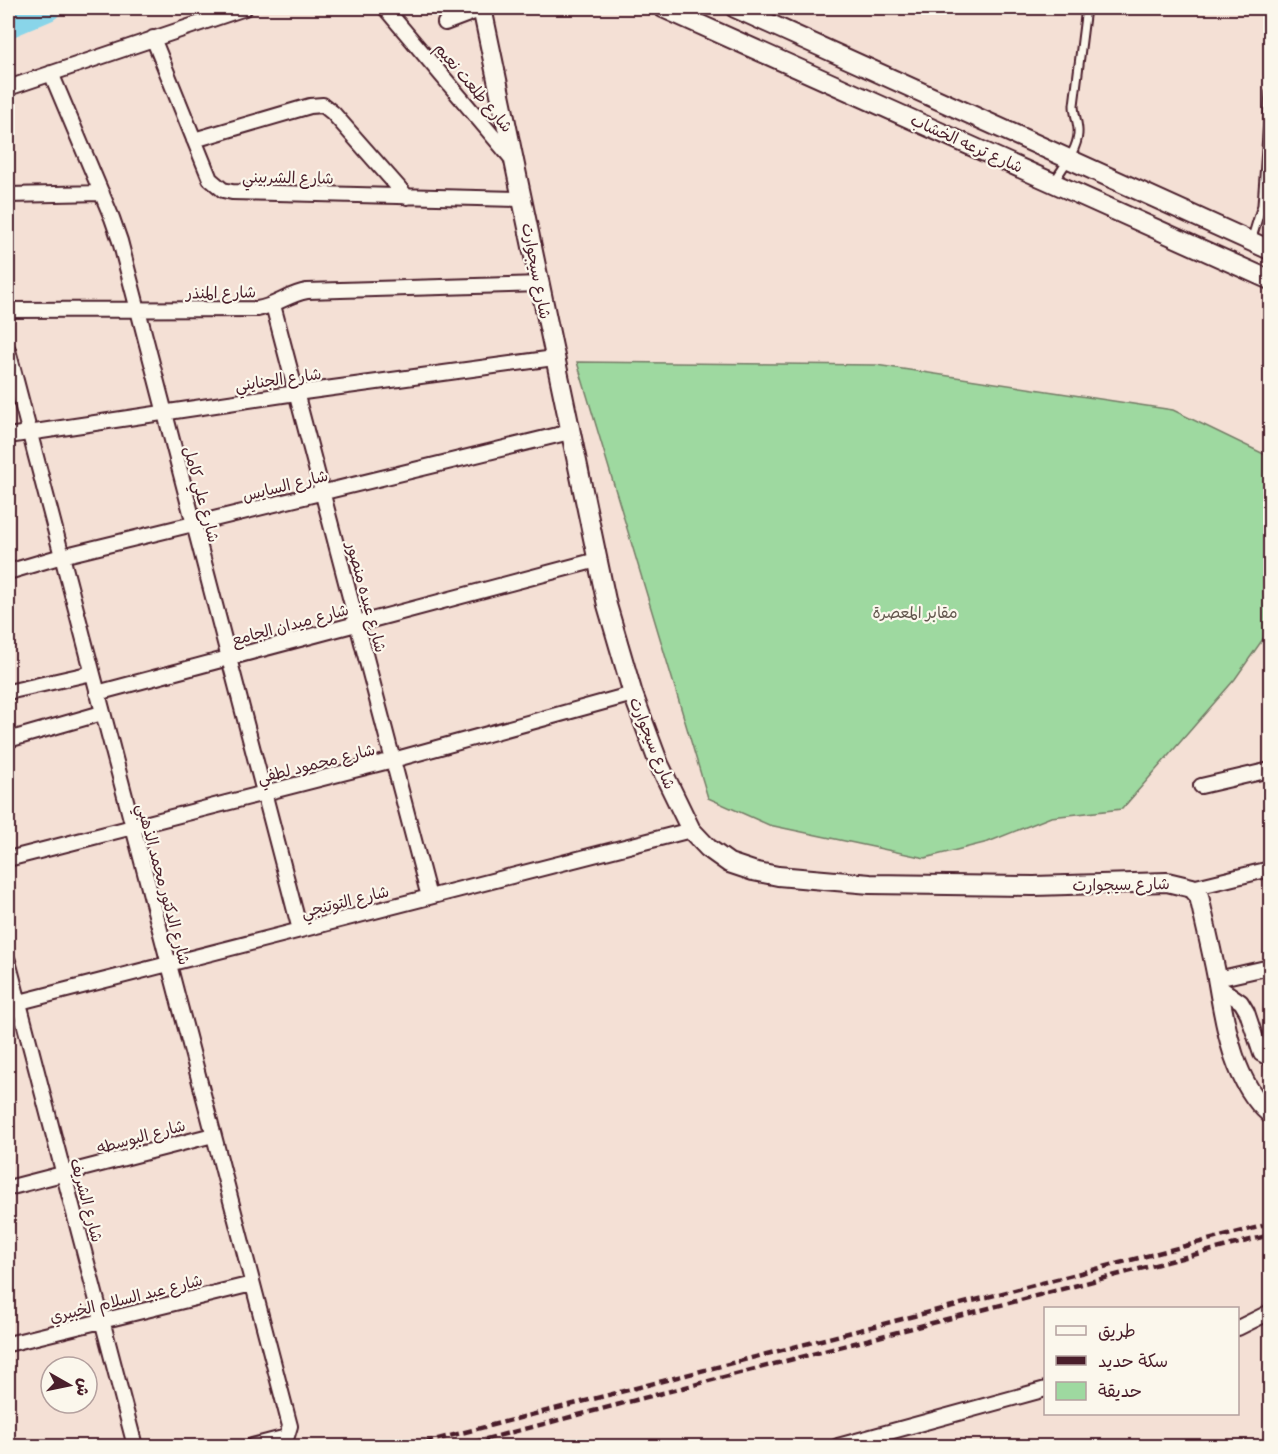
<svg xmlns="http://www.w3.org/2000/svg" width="1278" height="1454" font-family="'Gochi Hand','Playpen Sans Arabic',sans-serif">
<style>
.green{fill:#9ed9a0;stroke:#747c66;stroke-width:1.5}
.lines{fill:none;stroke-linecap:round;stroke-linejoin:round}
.river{stroke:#89d5e9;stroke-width:26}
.lane-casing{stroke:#4a1f2b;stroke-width:11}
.street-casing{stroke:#4a1f2b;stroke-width:18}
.secondary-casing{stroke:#4a1f2b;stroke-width:22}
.lane{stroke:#fbf7ec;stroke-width:7}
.street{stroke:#fbf7ec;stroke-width:14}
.secondary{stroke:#fbf7ec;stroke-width:18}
.rail{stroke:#4a1f2b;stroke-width:4.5;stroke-dasharray:9 4.5;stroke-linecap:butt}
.labels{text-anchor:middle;stroke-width:4.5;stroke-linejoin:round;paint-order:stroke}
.street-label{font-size:16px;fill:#4a1f2b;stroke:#fbf7ec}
.park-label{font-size:16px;fill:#63574e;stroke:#fbf7ec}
</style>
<rect width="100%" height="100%" fill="#f4e0d5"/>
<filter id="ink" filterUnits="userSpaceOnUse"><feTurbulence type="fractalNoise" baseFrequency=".0167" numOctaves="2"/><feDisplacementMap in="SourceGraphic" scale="12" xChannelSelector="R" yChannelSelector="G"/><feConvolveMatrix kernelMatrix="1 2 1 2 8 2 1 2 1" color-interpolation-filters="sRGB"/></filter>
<g filter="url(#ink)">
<path class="green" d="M577,362L876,365L1173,410L1270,457V629L1235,679L1122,809L1051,817L988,842L925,858L769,825L708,798Z"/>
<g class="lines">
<path class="river" d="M8,25L48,8"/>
<defs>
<path id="lane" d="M1054,182C1062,168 1077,151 1078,134C1079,124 1074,115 1074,105L1086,8
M1251,241L1262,205L1270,92"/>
<path id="street" d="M385,8L513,160
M445,23L482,9
M153,38L210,179L223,190L232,192L522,199
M51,73L112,218L120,241L300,930
M8,88L245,8
M194,140L310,106L323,105L333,113L407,197
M8,195L102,193
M273,305L429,897
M8,310L257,309C276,306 288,294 307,291L540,284
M8,350L290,1426L287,1436L283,1438L252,1446
M8,436L296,393L554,358
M8,572L62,556L570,432
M8,692L92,673
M97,693L597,560
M8,740L102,713
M1201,786L1270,770
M8,859L393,760L633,694
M1192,888L1270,869
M8,961L135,1446
M1217,979L1270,967
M1218,986L1241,1002L1247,1012L1261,1054L1270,1059
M8,1005L691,830
M8,1188L213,1135
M1238,1328L1270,1312
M8,1344L252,1284
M838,1446L1046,1389"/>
<path id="secondary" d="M482,8L607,605L633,694L659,764L691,830L708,848L729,863L753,871L778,876L870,884L1034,886L1167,882L1192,888L1199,896C1205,924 1212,951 1217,978C1225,1025 1233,1082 1270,1114
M663,8L1270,280
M735,8L1270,250"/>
</defs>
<use href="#lane" class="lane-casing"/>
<use href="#street" class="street-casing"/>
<use href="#secondary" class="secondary-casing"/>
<use href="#lane" class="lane"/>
<use href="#street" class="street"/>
<use href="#secondary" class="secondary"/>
<path class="rail" d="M411,1446L1270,1224
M459,1446L1270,1235"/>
</g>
</g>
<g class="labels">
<g class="street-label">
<text transform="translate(474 87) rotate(50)" y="6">شارع طلعت نعيم</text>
<text transform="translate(967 143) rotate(24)" y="6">شارع ترعه الخشاب</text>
<text transform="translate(288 177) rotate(1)" y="6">شارع الشربيني</text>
<text transform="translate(537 271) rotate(79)" y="6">شارع سيجوارت</text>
<text transform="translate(221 292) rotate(-1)" y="6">شارع المنذر</text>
<text transform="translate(278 379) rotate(-8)" y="6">شارع الجنايني</text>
<text transform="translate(285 485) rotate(-14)" y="6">شارع السايس</text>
<text transform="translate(202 494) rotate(75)" y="6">شارع علي كامل</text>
<text transform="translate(367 597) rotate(75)" y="6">شارع عبده منصور</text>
<text transform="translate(290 624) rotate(-15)" y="6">شارع ميدان الجامع</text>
<text transform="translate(653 743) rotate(68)" y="6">شارع سيجوارت</text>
<text transform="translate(316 763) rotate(-14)" y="6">شارع محمود لطفي</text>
<text transform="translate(164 884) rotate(75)" y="6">شارع الدكتور محمد الذهبي</text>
<text transform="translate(1121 884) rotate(-1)" y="6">شارع سيجوارت</text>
<text transform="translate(345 901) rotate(-14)" y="6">شارع التوتنجي</text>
<text transform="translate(141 1136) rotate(-15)" y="6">شارع البوسطه</text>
<text transform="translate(87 1200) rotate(75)" y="6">شارع الشريف</text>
<text transform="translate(126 1298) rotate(-14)" y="6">شارع عبد السلام الخبيري</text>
</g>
<g class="park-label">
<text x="915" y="618">مقابر المعصرة</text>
</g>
</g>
<rect width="1278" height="1454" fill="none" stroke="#fbf7ec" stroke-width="30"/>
<rect x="15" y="15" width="1248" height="1424" fill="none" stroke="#4a1f2b" stroke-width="2" filter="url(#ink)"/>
<rect x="1044" y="1307" width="195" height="108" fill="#fbf7ec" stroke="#b4a19f" stroke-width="1.5"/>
<rect x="1056" y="1326" width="30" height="9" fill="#fbf7ec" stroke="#b4a19f" stroke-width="1.5"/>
<text x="1098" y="1337" font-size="18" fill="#4a1f2b">طريق</text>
<rect x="1056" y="1356" width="30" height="9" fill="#4a1f2b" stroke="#b4a19f" stroke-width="1.5"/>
<text x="1098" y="1367" font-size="18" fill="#4a1f2b">سكة حديد</text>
<rect x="1056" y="1382" width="30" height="18" fill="#9ed9a0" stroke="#b4a19f" stroke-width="1.5"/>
<text x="1098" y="1397" font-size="18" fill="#4a1f2b">حديقة</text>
<g transform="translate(69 1385) rotate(99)"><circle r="28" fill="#fbf7ec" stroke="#b4a19f" stroke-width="1.5"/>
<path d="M0-4.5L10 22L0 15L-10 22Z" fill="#4a1f2b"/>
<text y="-9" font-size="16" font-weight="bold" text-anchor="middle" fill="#4a1f2b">ش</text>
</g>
</svg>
